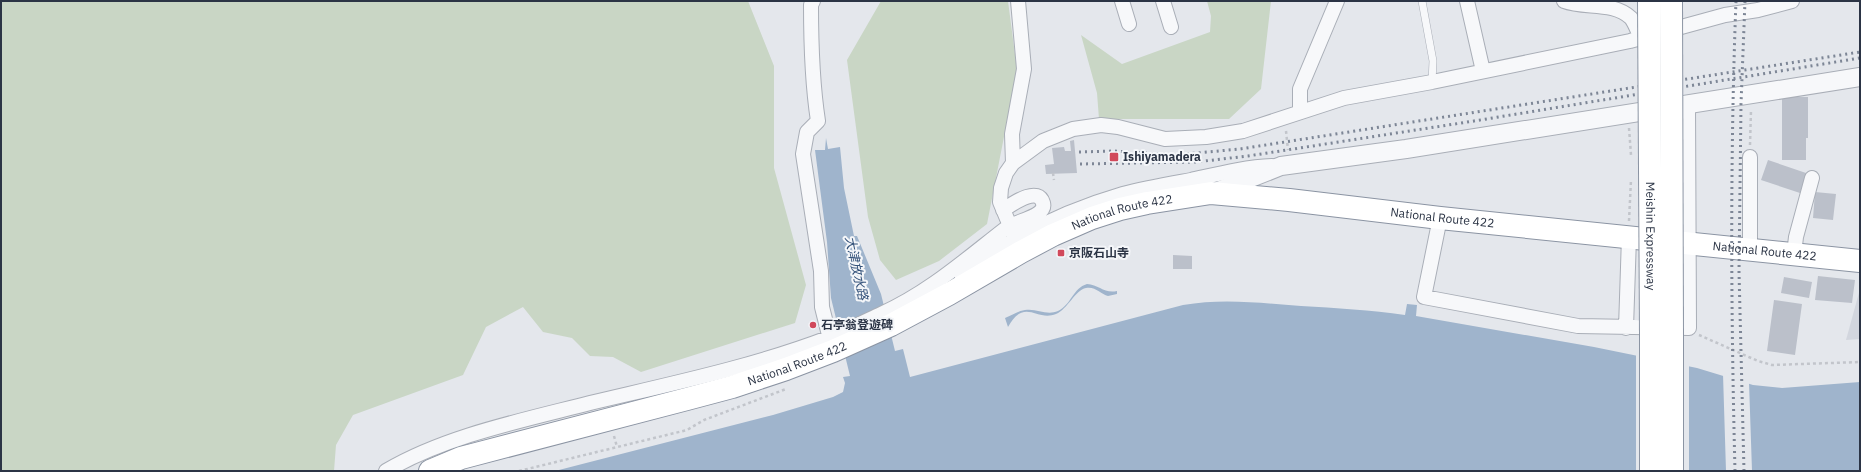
<svg xmlns="http://www.w3.org/2000/svg" width="1861" height="472" font-family="'IBM Plex Sans','Noto Sans JP',sans-serif">
<style>
.built{fill:#d2d6de}
.green{fill:#c9d6c5}
.water{fill:#9fb4cc}
.pier{fill:#e4e7ec}
.building{fill:#bbc0ca}
.lines{fill:none;stroke-linecap:round;stroke-linejoin:round}
.service-casing{stroke:#a9aeb7;stroke-width:8}
.minor-casing{stroke:#a9aeb7;stroke-width:16}
.tertiary-casing{stroke:#a9aeb7;stroke-width:20}
.trunk-casing{stroke:#8b94a3;stroke-width:24}
.motorway-casing{stroke:#8b94a3;stroke-width:24}
.path{stroke:#c2c5cb;stroke-width:2.5;stroke-dasharray:3 3;stroke-linecap:butt}
.service{stroke:#f7f8fa;stroke-width:7}
.minor{stroke:#f7f8fa;stroke-width:14}
.tertiary{stroke:#f7f8fa;stroke-width:18}
.trunk{stroke:#fff;stroke-width:22}
.motorway{stroke:#fff;stroke-width:22}
.rail{stroke:#7d8696;stroke-width:3;stroke-dasharray:2 4;stroke-linecap:butt}
.motorway-bridge-casing{stroke:#8b94a3;stroke-width:24;stroke-linecap:butt}
.motorway-bridge{stroke:#fff;stroke-width:22}
.poi-dot{fill:#d1495b;stroke:#f4f6f9;stroke-width:1.5}
.labels{text-anchor:middle;stroke-width:4;stroke-linejoin:round;paint-order:stroke}
.poi-label{font-size:12px;font-weight:bold;fill:#2b3445;stroke:#f4f6f9;text-anchor:start}
.street-label{font-size:12px;fill:#2b3445;stroke:#f4f6f9}
.water-label{font-size:13px;font-style:italic;fill:#34527a;stroke:#f4f6f9}
</style>
<rect width="100%" height="100%" fill="#e4e7ec"/>
<path class="built" d="M1860,289V339L1846,340Z"/>
<path class="green" d="M1,1H748L774,66V168L806,285L795,323L641,372L613,357L590,356L572,338L543,332L523,307L486,327L463,375L353,415L336,445L334,471H1Z
M881,1H1008L1017,70L987,224L939,261L896,280L880,260L868,217L847,60Z
M1207,1H1271L1261,89L1229,119H1099L1097,93L1081,35L1122,64L1210,32L1211,16Z"/>
<path class="water" d="M826,138L828,149L840,147L844,188L854,236H857L881,294L895,351L903,349L910,377L1183,305C1223,298 1261,303 1301,306C1336,308 1371,310 1405,315L1407,304L1417,305L1416,316L1594,347L1697,368L1753,385L1782,388L1860,382V471H555L773,415L833,397L843,392L845,383L843,377L850,376L831,298L827,242L815,150H825Z
M1087,284C1099,285 1105,294 1117,291V294L1108,296C1101,294 1095,286 1086,288C1075,290 1068,309 1056,314C1036,322 1025,297 1008,327L1005,318C1012,315 1018,311 1025,310C1037,308 1046,316 1058,311C1071,305 1073,288 1087,284Z"/>
<path class="pier" d="M1636,354L1689,365V471H1636Z
M1723,374L1749,382L1752,471H1726Z"/>
<path class="building" d="M1782,97H1808V138H1806V160H1782Z
M1074,140L1077,173L1046,174L1045,165L1054,164L1052,148L1064,147L1065,151H1071L1070,141Z
M1768,160L1806,173L1800,193L1761,180Z
M1815,192L1836,194L1833,220L1813,218Z
M1173,255L1192,256V269H1173Z
M1818,276L1855,280L1852,303L1815,300Z
M1784,277L1812,282L1809,298L1781,293Z
M1774,300L1802,304L1795,355L1767,351Z"/>
<g class="lines">
<defs>
<path id="service" d="M1422,1L1433,61L1432,82"/>
<path id="minor" d="M813,1L811,5C811,44 812,82 818,121L807,132L803,154L821,271L822,307L832,347
M1122,1L1129,24
M1163,1L1171,27
M1467,1L1483,71
M1564,1C1585,9 1613,1 1631,18C1635,23 1638,32 1641,38
M1300,112V89L1337,1
M1750,157V250
M1013,163L1012,134L1024,69L1018,1
M1440,218L1424,297L1578,326L1689,328L1688,104
M1021,252L1000,202L1001,188L1006,173L1013,163L1043,141L1073,129L1101,125L1118,127L1165,139L1206,137L1243,131L1344,98L1432,82L1630,41L1725,15L1758,10L1792,1
M1794,254L1796,237L1812,178
M962,277C968,270 978,264 985,259C1026,230 1075,208 1123,194C1145,188 1169,184 1191,180C1218,174 1245,167 1272,166
M1626,328L1629,237
M386,471C445,436 524,420 590,403C670,384 752,367 828,338C846,331 864,322 881,314C928,293 965,260 1005,229C1014,221 1047,217 1043,203C1038,185 1011,205 1003,210"/>
<path id="tertiary" d="M1213,193L1281,166L1406,149L1860,77"/>
<g id="trunk">
<path id="s1" d="M430,471L461,458L687,399L732,387L786,369L833,351L891,325L949,294L1021,252L1053,235L1092,218L1120,209L1147,203L1211,193L1289,200L1440,218L1860,261"/>
</g>
<path id="motorway" d="M1651,335V471
M1672,335V471"/>
</defs>
<use href="#service" class="service-casing"/>
<use href="#minor" class="minor-casing"/>
<use href="#tertiary" class="tertiary-casing"/>
<use href="#trunk" class="trunk-casing"/>
<use href="#motorway" class="motorway-casing"/>
<path class="path" d="M1629,128L1631,155
M1286,131L1288,150
M1750,145L1751,110
M1053,173L1054,180
M1629,221L1631,180
M1699,335L1758,361L1772,365L1860,362
M614,436L617,447
M519,471L687,430L704,420L786,389"/>
<use href="#service" class="service"/>
<use href="#minor" class="minor"/>
<use href="#tertiary" class="tertiary"/>
<use href="#trunk" class="trunk"/>
<use href="#motorway" class="motorway"/>
<path class="rail" d="M1079,152L1114,151L1175,155L1240,149L1860,52
M1080,164L1196,162L1248,156L1474,121L1860,58
M1735,471C1731,314 1730,158 1736,1
M1744,471L1739,272L1741,104L1745,1"/>
<defs>
<g id="motorway-bridge">
<path id="s2" d="M1649,1L1651,335"/>
<path d="M1671,1L1672,335"/>
</g>
</defs>
<use href="#motorway-bridge" class="motorway-bridge-casing"/>
<use href="#motorway-bridge" class="motorway-bridge"/>
</g>
<g class="poi-dot">
<rect x="1109" y="152" width="10" height="10" rx="2"/>
<rect x="1057" y="249" width="8" height="8" rx="2"/>
<circle cx="813" cy="325" r="4"/>
</g>
<g class="labels">
<g class="poi-label">
<text x="1123" y="161">Ishiyamadera</text>
<text x="1069" y="257">京阪石山寺</text>
<text x="821" y="329">石亭翁登遊碑</text>
</g>
<g class="street-label">
<text dy="4" stroke="none"><textPath href="#s1" startOffset="743">National Route 422</textPath></text>
<text dy="4" stroke="none"><textPath href="#s1" startOffset="1067">National Route 422</textPath></text>
<text dy="4" stroke="none"><textPath href="#s2" startOffset="235">Meishin Expressway</textPath></text>
<text dy="4" stroke="none"><textPath href="#s1" startOffset="1391">National Route 422</textPath></text>
<text dy="4" stroke="none"><textPath href="#s1" startOffset="383">National Route 422</textPath></text>
</g>
<g class="water-label">
<text transform="translate(857 268) rotate(78)" y="5">大津放水路</text>
</g>
</g>
<rect width="1861" height="472" fill="none" stroke="#2b3445" stroke-width="4"/>
</svg>
